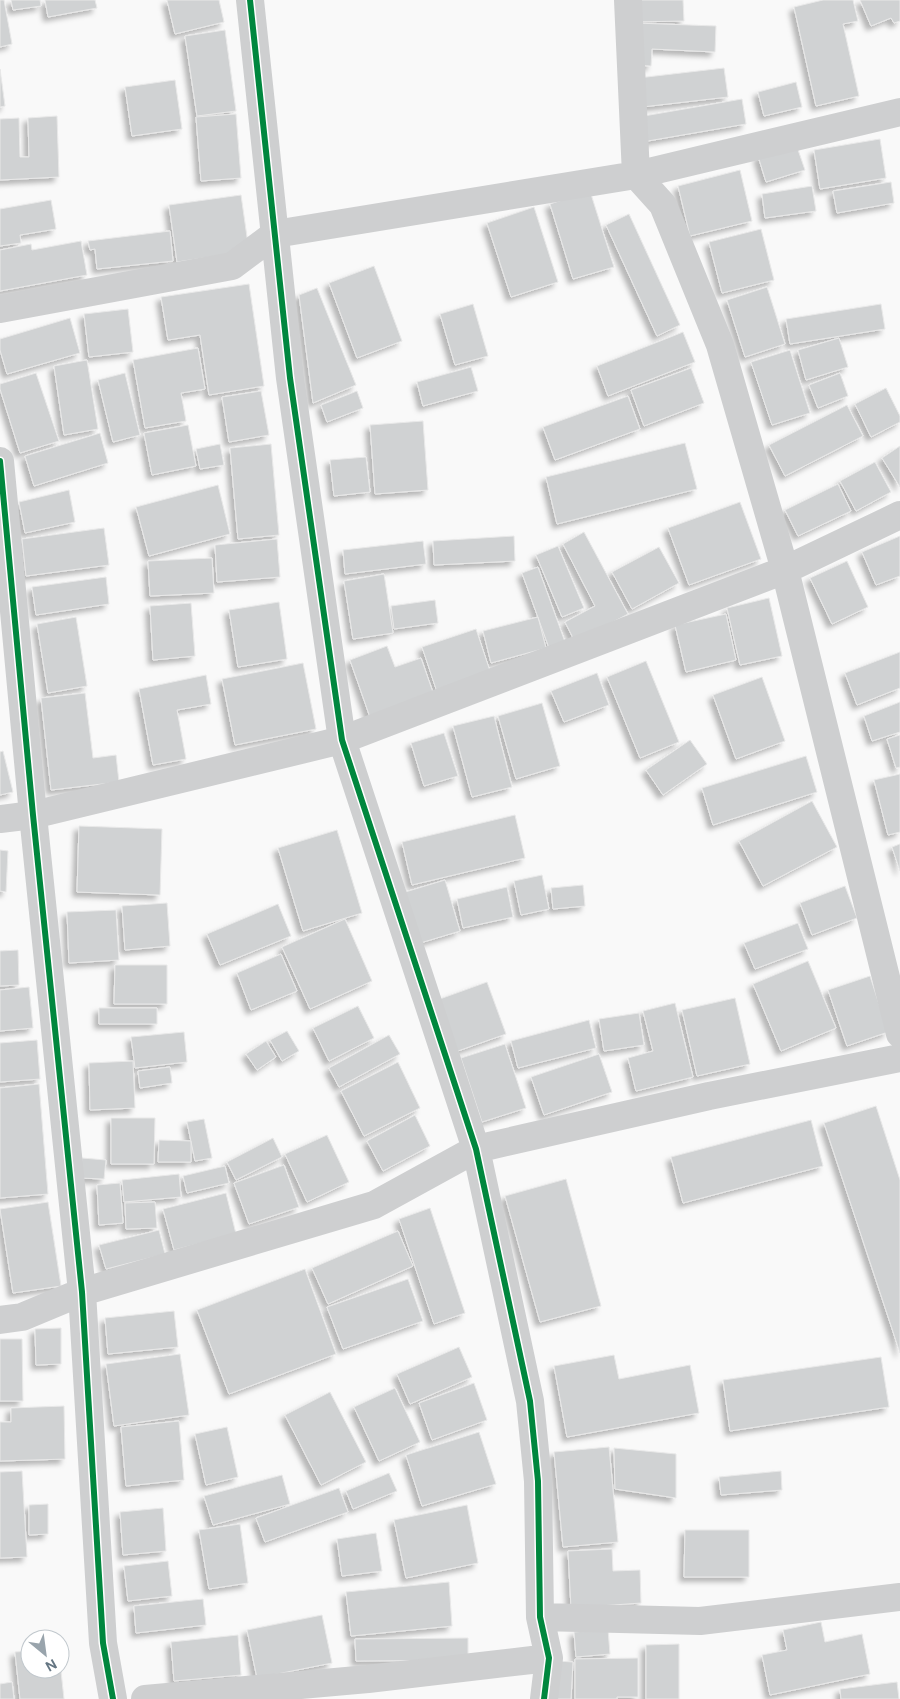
<svg xmlns="http://www.w3.org/2000/svg" width="900" height="1699" font-family="'DM Sans',sans-serif">
<style>
.building{fill:#d0d2d3;stroke:#e8e8e8;filter:url(#shadow)}
.lines{fill:none;stroke-linecap:round;stroke-linejoin:round}
.minor{stroke:#cecfd0;stroke-width:28}
.cycleway-casing{stroke:#fff;stroke-width:9}
.cycleway{stroke:#00873e;stroke-width:6}
</style>
<defs>
<filter id="shadow"><feDropShadow dx="-4.5" dy="4.5" stdDeviation="2.5" flood-color="#0004"/></filter>
</defs>
<rect width="100%" height="100%" fill="#f9f9f9"/>
<path class="building" d="M0,0H4L12,44L0,47Z
M11,0H40L41,6L13,10Z
M45,0H95L97,8L48,17Z
M167,0H219L224,22L175,34Z
M631,0H683L684,21L631,22Z
M823,0H853L858,21L843,24L859,96L816,106L794,7Z
M860,0H900V21L894,23L891,18L871,26Z
M635,23L716,26L715,52L652,49L651,66L634,65Z
M225,30L236,111L197,116L185,36Z
M724,68L728,97L642,107L638,78Z
M0,69L5,106L0,107Z
M175,80L182,129L132,136L125,87Z
M796,82L802,107L764,116L758,92Z
M742,99L746,124L642,142L638,117Z
M236,114L241,178L201,181L196,117Z
M57,116L59,177L0,180V119L19,118L20,157H29L28,118Z
M880,139L886,178L820,189L814,150Z
M796,144L805,170L766,182L758,156Z
M740,170L752,221L690,236L678,186Z
M891,182L894,203L837,213L833,191Z
M812,186L816,211L765,218L762,194Z
M590,191L614,267L573,279L550,204Z
M241,195L249,251L177,262L169,205Z
M51,200L56,229L20,235L21,243L0,246V209Z
M534,207L558,282L511,297L487,223Z
M629,214L680,325L657,336L606,225Z
M761,229L774,280L722,293L709,242Z
M170,231L173,261L97,269L95,249L90,250L88,241Z
M81,241L87,275L0,291V250L31,244L32,250Z
M374,266L402,341L357,358L329,283Z
M249,284L264,386L209,395L200,335L168,340L161,297Z
M767,287L785,344L745,357L727,300Z
M317,288L356,385L313,403L299,295Z
M473,304L488,356L455,365L440,314Z
M881,304L885,329L790,344L786,319Z
M128,309L133,352L89,357L84,314Z
M70,318L80,353L7,374L0,350V339Z
M683,332L695,362L608,396L597,366Z
M839,338L848,367L806,380L798,350Z
M198,348L205,389L181,393L186,421L145,428L133,360Z
M790,350L810,413L772,425L751,362Z
M87,360L98,429L64,435L54,366Z
M471,367L478,391L423,406L417,382Z
M691,368L704,403L644,426L631,390Z
M36,373L59,441L20,453L0,389V384Z
M125,373L140,435L113,442L98,380Z
M840,373L848,396L818,408L809,385Z
M886,388L900,416V422L871,437L855,404Z
M261,391L269,435L229,442L222,397Z
M357,391L363,408L327,422L321,405Z
M628,396L640,429L555,460L543,427Z
M847,405L863,436L785,476L769,445Z
M423,421L428,490L375,494L370,425Z
M188,425L196,466L152,475L144,433Z
M100,433L108,463L34,486L25,456Z
M685,443L697,489L557,524L546,477Z
M220,444L224,465L200,469L196,449Z
M271,444L279,535L238,539L230,448Z
M900,446V487L882,458Z
M366,457L370,492L334,496L330,460Z
M875,462L891,492L856,511L840,481Z
M838,484L851,511L798,536L785,510Z
M218,485L230,534L149,556L136,507Z
M69,490L75,522L25,533L19,502Z
M740,502L761,559L689,585L668,528Z
M104,528L109,565L26,576L22,539Z
M584,532L628,614L575,642L565,622L595,606L563,544Z
M514,536L515,561L434,565L433,541Z
M900,536V576L876,585L862,552Z
M277,539L280,577L217,582L215,545Z
M423,541L426,564L345,574L343,550Z
M558,546L584,608L562,617L536,555Z
M659,547L679,583L632,609L612,572Z
M212,558L214,593L150,596L148,561Z
M847,561L868,607L832,624L810,578Z
M538,567L565,642L549,648L522,573Z
M384,574L393,633L353,639L344,581Z
M106,577L109,604L36,615L32,587Z
M769,598L782,656L740,665L727,608Z
M435,600L438,623L394,629L391,606Z
M279,602L287,659L238,667L229,610Z
M191,603L195,656L153,660L150,606Z
M726,614L736,660L686,672L675,625Z
M76,617L87,686L48,693L37,624Z
M538,617L546,648L491,663L483,631Z
M476,629L491,674L437,692L422,647Z
M387,646L395,667L421,658L436,701L372,723L350,660Z
M900,652V688L857,705L845,673Z
M646,661L679,742L640,758L607,677Z
M303,663L316,729L235,745L222,679Z
M597,673L609,705L564,722L551,691Z
M206,675L211,704L177,710L186,759L153,765L139,689Z
M762,677L785,741L736,759L713,695Z
M85,693L93,758L116,755L119,782L51,790L41,698Z
M900,702V732L872,741L864,716Z
M542,703L560,766L516,779L498,716Z
M494,716L512,787L472,797L453,726Z
M444,733L458,776L424,786L411,743Z
M900,735V767L896,768L887,739Z
M690,740L707,764L663,795L646,770Z
M3,751L13,792L0,795V752Z
M806,756L817,792L713,825L702,788Z
M900,774V832L888,835L874,780Z
M812,801L837,847L763,886L739,841Z
M515,815L525,858L412,885L402,842Z
M79,826L162,829L160,895L77,892Z
M337,830L362,913L303,931L278,848Z
M900,844V871L892,847Z
M0,850L8,851L6,892L0,891Z
M542,875L549,909L521,915L514,881Z
M445,880L460,931L417,944L402,893Z
M583,885L585,906L553,909L551,888Z
M845,886L857,918L812,935L800,903Z
M507,887L513,917L463,928L457,899Z
M167,903L170,946L125,950L122,906Z
M278,904L291,936L220,965L207,934Z
M116,910L119,960L69,963L67,912Z
M345,919L372,981L310,1009L282,947Z
M798,923L808,949L755,969L744,943Z
M18,950L19,985L0,986V951Z
M281,954L297,991L251,1010L237,973Z
M808,961L836,1028L781,1051L753,984Z
M115,965H167V1004H114Z
M870,976L888,1032L847,1046L828,990Z
M487,982L506,1034L455,1052L437,1000Z
M29,987L33,1028L0,1031V990Z
M735,998L750,1064L697,1076L682,1010Z
M675,1003L693,1077L636,1091L628,1058L653,1051L643,1011Z
M358,1006L374,1038L329,1061L313,1028Z
M99,1008H157V1024H99Z
M639,1013L644,1045L604,1051L599,1019Z
M589,1020L596,1048L518,1068L511,1041Z
M287,1031L299,1051L282,1061L270,1040Z
M184,1032L187,1062L135,1068L131,1037Z
M389,1035L400,1054L339,1087L329,1068Z
M37,1040L40,1079L0,1082V1043Z
M266,1041L276,1057L257,1070L246,1054Z
M505,1044L526,1108L482,1122L461,1058Z
M599,1054L612,1092L544,1115L531,1077Z
M133,1061L135,1108L90,1110L89,1063Z
M398,1062L420,1108L364,1136L341,1091Z
M170,1067L172,1083L140,1088L138,1071Z
M39,1084L48,1194L0,1198V1088Z
M876,1106L900,1180V1353L824,1123Z
M415,1115L430,1146L383,1171L367,1141Z
M111,1118H155L154,1164H111Z
M204,1119L212,1158L195,1161L187,1122Z
M811,1120L823,1166L683,1203L671,1157Z
M327,1135L349,1182L307,1202L285,1154Z
M273,1138L282,1157L236,1180L227,1162Z
M159,1140L191,1141V1162H158Z
M82,1158L106,1160L104,1179L80,1178Z
M284,1165L299,1207L249,1224L234,1183Z
M225,1166L229,1183L187,1193L183,1176Z
M179,1174L181,1197L124,1202L122,1180Z
M566,1179L601,1306L540,1322L505,1196Z
M120,1183L123,1223L99,1225L97,1185Z
M226,1193L236,1234L174,1250L163,1209Z
M48,1202L61,1286L13,1293L0,1209Z
M155,1202L157,1228L126,1229L125,1203Z
M430,1208L465,1313L434,1324L399,1219Z
M159,1230L165,1254L106,1269L99,1245Z
M398,1231L413,1266L328,1304L312,1268Z
M305,1269L336,1354L229,1394L197,1310Z
M408,1279L423,1321L343,1349L327,1307Z
M174,1311L178,1347L108,1354L105,1318Z
M61,1328V1364L36,1365L35,1329Z
M0,1339H22L23,1401H0Z
M459,1347L472,1377L410,1404L397,1374Z
M180,1354L189,1415L114,1426L106,1364Z
M614,1355L619,1379L690,1365L699,1413L567,1437L554,1366Z
M881,1357L889,1407L730,1431L723,1380Z
M474,1383L487,1420L432,1440L419,1403Z
M395,1388L420,1442L379,1461L354,1407Z
M330,1392L366,1462L321,1485L285,1415Z
M64,1406L65,1459L0,1461V1422H11V1408Z
M179,1421L184,1480L126,1486L121,1427Z
M227,1427L238,1477L206,1485L195,1434Z
M479,1432L496,1484L422,1506L406,1455Z
M609,1447L618,1542L563,1547L554,1452Z
M614,1448L676,1454V1498L615,1489Z
M22,1471L27,1557L0,1558V1472Z
M781,1471L782,1490L721,1495L719,1477Z
M389,1473L397,1491L353,1509L346,1491Z
M282,1475L290,1504L213,1525L204,1496Z
M339,1488L348,1512L265,1542L256,1518Z
M48,1504V1534L29,1535V1505Z
M467,1505L478,1563L406,1578L394,1520Z
M163,1508L166,1551L123,1555L120,1512Z
M240,1524L248,1583L209,1589L199,1530Z
M685,1530H749V1577H684Z
M376,1533L382,1571L342,1576L337,1539Z
M612,1549L613,1571L640,1570L641,1603L571,1608L568,1551Z
M168,1561L172,1596L128,1601L124,1566Z
M449,1582L452,1626L351,1636L346,1592Z
M203,1599L206,1625L136,1633L134,1606Z
M322,1615L332,1663L257,1678L247,1630Z
M821,1622L825,1642L862,1634L870,1674L770,1695L762,1655L787,1650L783,1630Z
M608,1629L610,1654L576,1657L574,1632Z
M238,1635L241,1675L174,1681L171,1642Z
M468,1638V1660L356,1661L355,1639Z
M679,1644V1699H646V1645Z
M30,1651V1669H60V1662L64,1699H20L15,1652Z
M638,1658V1697H617V1699H575V1659Z
M557,1661L573,1662L571,1699H555Z
M12,1682L14,1699H0V1684Z
M897,1682L899,1699H841L840,1689Z"/>
<g class="lines">
<path class="minor" d="M250,0L290,378L342,740L476,1149L530,1401L538,1481L540,1617L549,1658L544,1699
M628,0L636,175L663,205L720,345L785,570L900,1034
M0,309L232,266L275,234L636,175L900,112
M0,461L33,815L82,1292L103,1643L113,1699
M0,819L33,815L342,740L785,570L900,515
M0,1320L22,1317L82,1292L374,1205L476,1149L709,1096L900,1058
M540,1617L700,1621L900,1597
M145,1699L368,1679L549,1658"/>
<defs>
<path id="cycleway" d="M250,0L290,378L342,740L476,1149L530,1401L538,1481L540,1617L549,1658L544,1699
M0,461L33,815L82,1292L103,1643L113,1699"/>
</defs>
<use href="#cycleway" class="cycleway-casing"/>
<use href="#cycleway" class="cycleway"/>
</g>
<g transform="translate(45 1654) rotate(151)"><circle r="24" fill="#ffffff" stroke="#c1c8cd"/>
<path d="M0-4L9 19L0 12L-9 19Z" fill="#99a4ac"/>
<text y="-8" font-size="14" font-weight="bold" text-anchor="middle" fill="#657683">N</text>
</g>
</svg>
